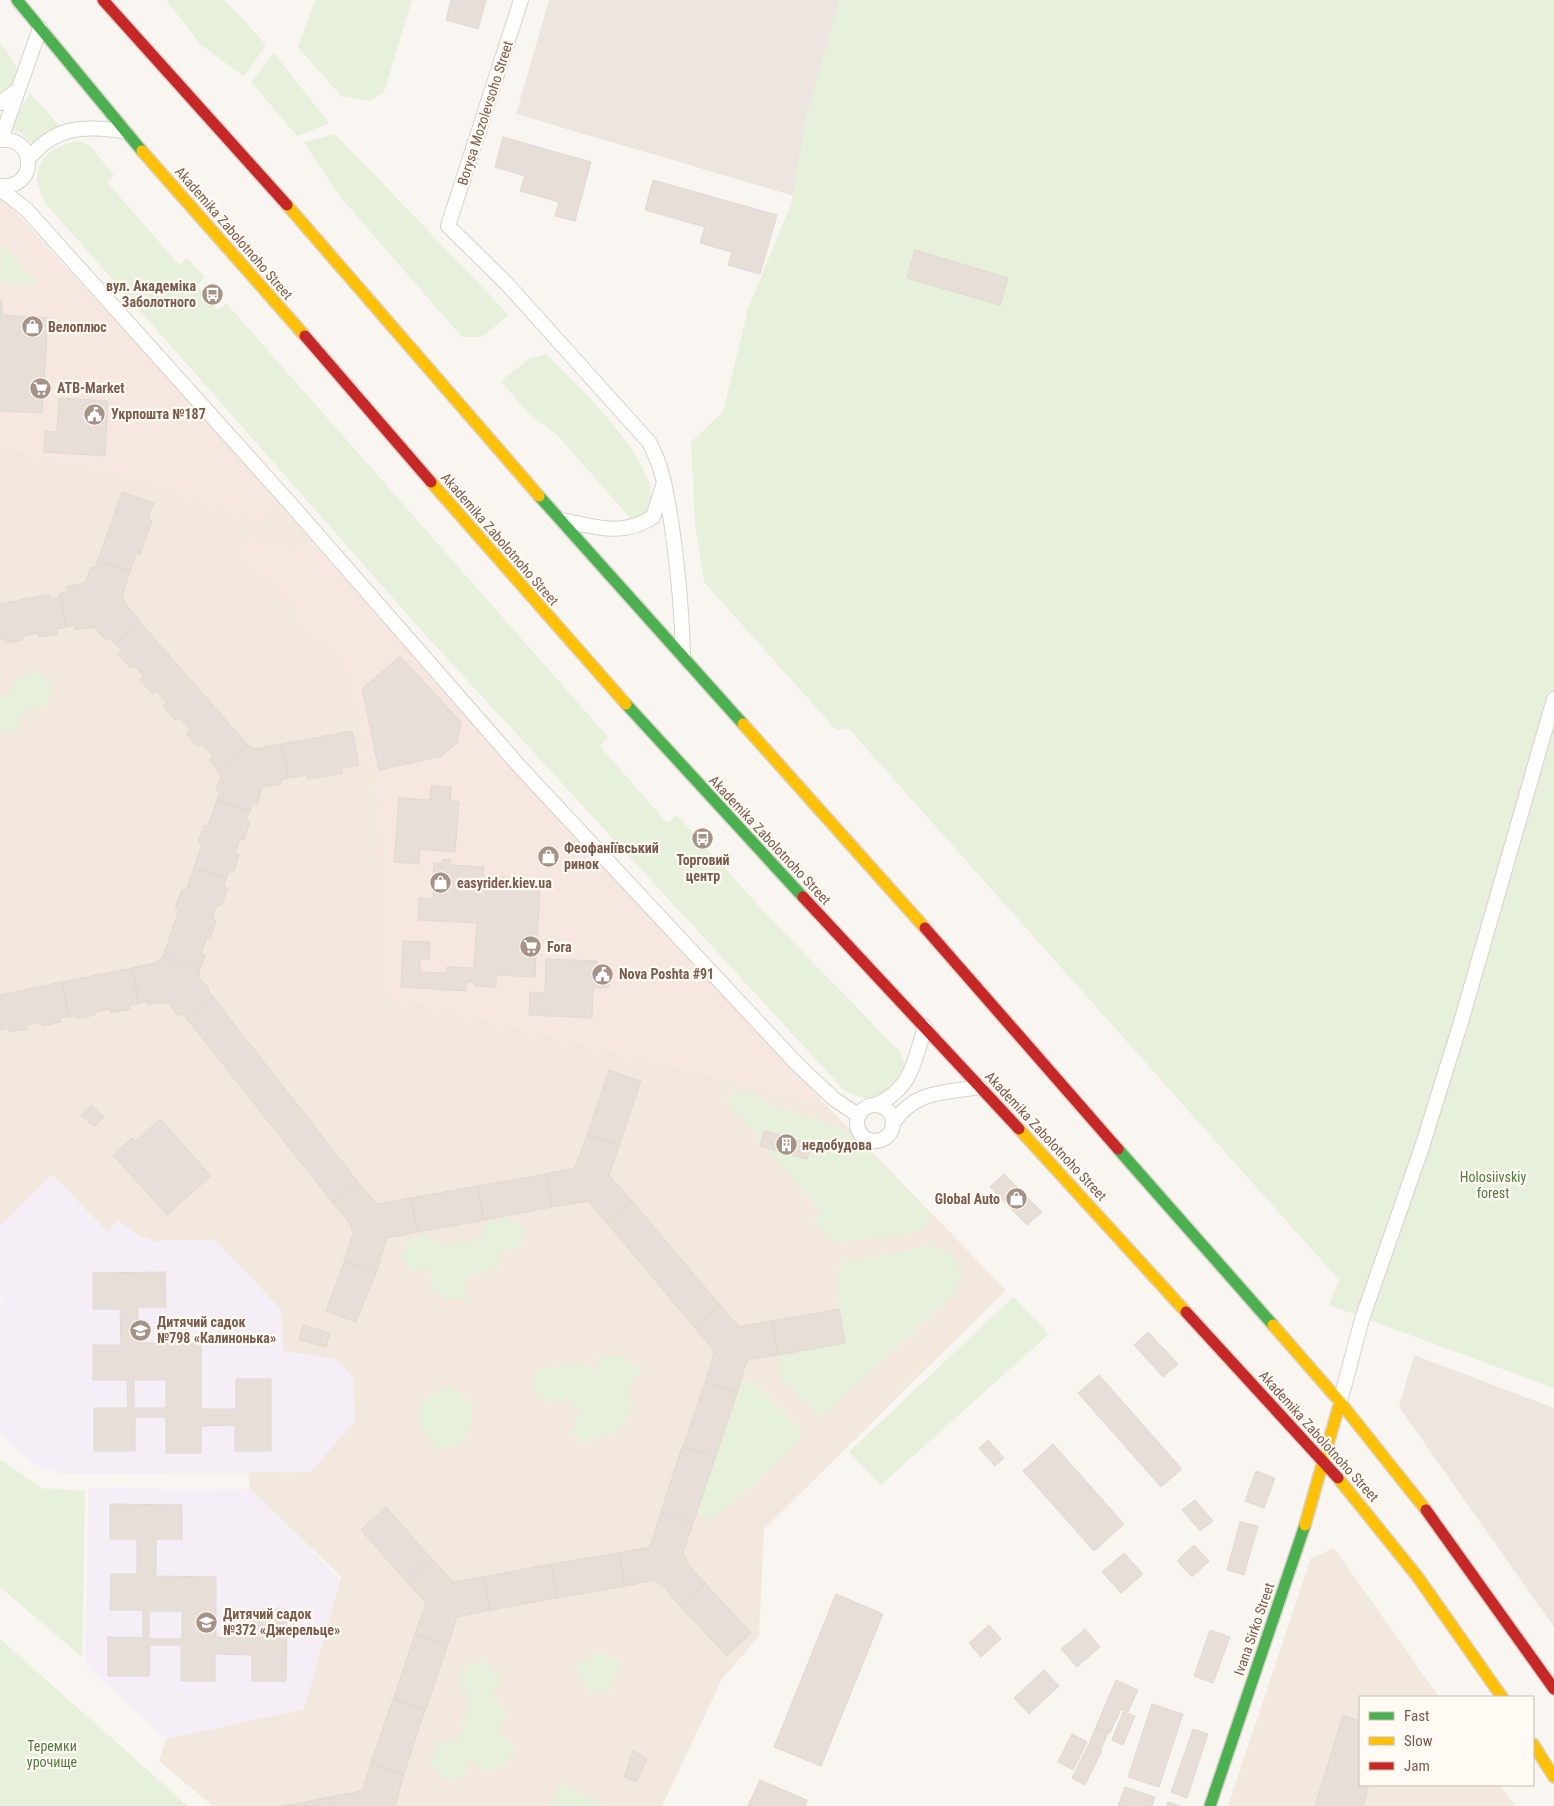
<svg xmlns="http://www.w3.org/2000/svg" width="1554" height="1806" font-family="'Roboto Condensed',sans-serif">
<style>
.residential{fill:#f2e8de}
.commercial{fill:#f6e8e1}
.industrial{fill:#ede5e0}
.education{fill:#f6eef6}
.green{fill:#e7f0db}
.building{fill:#e6ded7;stroke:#e2d8d2;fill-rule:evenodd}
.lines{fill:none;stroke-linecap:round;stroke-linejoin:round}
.street-casing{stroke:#d7d1cb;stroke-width:16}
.fast-casing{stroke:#d9d2cb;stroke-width:14}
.slow-casing{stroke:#d9d2cb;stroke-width:14}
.jam-casing{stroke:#d9d2cb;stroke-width:14}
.street{stroke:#fefefd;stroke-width:14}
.fast{stroke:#4caf50;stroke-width:11}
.slow{stroke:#ffc107;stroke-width:11}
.jam{stroke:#c62828;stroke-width:11}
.labels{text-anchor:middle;stroke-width:4.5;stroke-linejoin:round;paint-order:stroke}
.street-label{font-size:14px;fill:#7a5c4d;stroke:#fffaf3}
.poi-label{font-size:14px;font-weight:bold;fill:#7a5c4d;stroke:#fffaf3;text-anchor:start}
.park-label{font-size:14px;fill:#537a41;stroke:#fffaf3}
</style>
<rect width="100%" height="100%" fill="#f9f5f0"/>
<path class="residential" d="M0,449L25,453L138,480L260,520L281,501L314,541L280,554L249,536L241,547L347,667L379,800L383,985L397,998L828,1107L1006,1290L764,1529L759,1636L722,1679L662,1806H213L159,1761L166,1739L304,1709L341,1577L250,1489L248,1472H310L336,1359L283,1351L281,1310L215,1240L153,1241L137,1235L120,1222L107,1232L52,1175L0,1226Z
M1334,1548L1439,1697H1360V1785H1500L1515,1806H1228L1311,1558Z"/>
<path class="commercial" d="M0,195L281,501L260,520L138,480L25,453L0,449Z
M249,536L280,554L314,541L828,1107L397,998L383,985L379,800L347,667L240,547Z"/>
<path class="industrial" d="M549,0H857L801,198L516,114Z
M1414,1355L1554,1408V1627L1399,1407Z"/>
<path class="education" d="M52,1175L107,1231L119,1221L137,1235L153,1241L215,1240L281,1310L283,1351L336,1359L353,1377L355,1421L310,1472L70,1474L45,1470L23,1456L0,1434V1304L3,1301L0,1297V1226Z
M89,1488L250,1489L340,1580L304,1709L166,1739L85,1665Z"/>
<path class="green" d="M166,0H225L266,45L244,76L201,45Z
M315,0H412L384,92L369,101L341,96L298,47Z
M839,0H1554V1388L1329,1305L1339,1280L849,729L836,730L704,582L695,523L691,442L723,412L748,309L791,204L806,117Z
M0,44C19,64 25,78 0,98Z
M274,53L329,123L297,136L251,82Z
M30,93L59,125L32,144L20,132L8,130Z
M335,134L509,315L482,337H462L341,198L304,142Z
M80,141L90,146L114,175L107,182L179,265L187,258L205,277L197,285L218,310L226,303L608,737L600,746L667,823L677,815L767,915L899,1051C915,1076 892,1089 871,1099L859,1097L844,1090L421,630L46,204C43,196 37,187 37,178C37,154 60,144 80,141Z
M1,242L40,286L0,283Z
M546,354C569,377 679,479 645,513C642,516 635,517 631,519L558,436L527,412L501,381L530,358Z
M40,672L53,687L45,706L25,710L16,731L0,734V697L10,695L17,676Z
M751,1090L767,1104L846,1129L924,1207L929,1214L928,1224L917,1232L835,1243L813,1221L822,1213L767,1149L807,1159L811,1144L764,1131L761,1141L725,1099L732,1093Z
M507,1216L527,1231L519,1248L501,1250L499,1266L467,1277L465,1299L445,1300L429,1285L433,1268L412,1271L400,1257L411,1237L427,1234L441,1246L465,1243L483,1237L485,1223Z
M927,1246L951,1252L961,1275L957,1291L820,1418L781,1379L778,1355L845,1343L836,1274L842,1263Z
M1013,1297L1049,1334L881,1485L849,1452Z
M621,1356L642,1370L629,1387L632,1409L615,1433L582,1443L572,1432L580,1411L569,1399L543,1401L532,1386L537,1370L582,1362L597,1374L598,1357Z
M741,1381L756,1384L799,1427V1439L788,1454L713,1519L696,1514Z
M450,1386L473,1404L471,1428L459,1445L438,1449L420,1427L422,1402Z
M0,1459L41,1488L85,1491L82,1657L0,1587Z
M0,1639L188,1806H0Z
M600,1652L621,1661L609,1692H589L575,1667Z
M486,1662L501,1679L492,1696L507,1712L497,1732L514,1747L504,1767L483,1771L471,1757L463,1775L443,1780L431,1765L439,1742H457L471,1698L459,1682L466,1665Z
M560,1783L607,1806H549Z"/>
<path class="building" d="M451,0H486L478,29L446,20Z
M503,137L591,162L575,221L555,216L559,202L520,191L525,176L495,167Z
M653,180L777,215L760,274L728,265L732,252L700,243L705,227L645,210Z
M915,250L1008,278L1000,305L907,278Z
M0,301H2V315L48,318L42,413L0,411Z
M59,398L108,401L105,456L44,452L45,431L57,432Z
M122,492L154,503L148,519L152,521L140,555L136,554L130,571L98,560Z
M98,560L130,571L123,593V600L140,622L115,644L109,637L106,640L93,627L75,630L74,625L66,627L60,593L68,592L67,586L81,584L86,581L91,567L95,568Z
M60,593L66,627L56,629L57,634L39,637L38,633L23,636V640L5,643L4,639L0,640V604L50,594L51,599L59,597Z
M140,622L248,745L218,771L209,760L213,756L202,744L198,747L186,733L190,729L179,717L175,720L163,706L167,703L156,691L153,694L140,680L144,677L134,665L130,668L118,654L122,651L115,644Z
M400,656L461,722L457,743L442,756L379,770L362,689Z
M352,731L359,765L342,768L343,773L308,779L307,775L288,778L282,744Z
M282,744L288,778L280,780L281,784L266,786L261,790L258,804L252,803L250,811L217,800L220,792L216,790L221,777L218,771L248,745L255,749Z
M431,786L451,787L450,801L459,802L455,852L420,849L419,864L394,862L399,798L430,800Z
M217,800L250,811L246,821L250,822L244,840L240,838L235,854L239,855L233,873L229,871L226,879L194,868L202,843L198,842L204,825L208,826Z
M443,859L451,860L450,865L484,867L483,876L535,879V888H540L535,977L496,975V987L475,986V982H467L466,991L401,987L403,941L430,942L429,959H420V972L446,973L447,967L474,968L477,923L418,920L419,898L433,899L434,863H443Z
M194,868L226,879L224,887L228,888L221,906L217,905L212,919L216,921L210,939L207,937L201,954L205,955L200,969L163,957L179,909L175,908L182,890L186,891Z
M163,957L200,969L199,978L209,988L208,991L213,997L187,1019L182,1013L178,1016L169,1004L163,1002L148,1005L147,1001L139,1003L132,968L155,963Z
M546,959L597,961V970H609V988H593L592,1018L529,1015L530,992L545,993Z
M132,968L139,1003L129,1005L130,1009L111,1013L110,1009L94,1012L95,1015L77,1019L76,1015L69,1017L62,982Z
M62,982L69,1017L60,1018L61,1022L42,1026L41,1022L26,1025L27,1029L9,1032L8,1028L0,1030V995Z
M213,997L358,1182L333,1203L187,1019Z
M609,1070L641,1081L619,1146L587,1135Z
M91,1105L104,1117L94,1127L81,1115Z
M160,1119L211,1176L167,1215L113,1155L132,1138L135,1142Z
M764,1131L812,1144L807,1159L760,1146Z
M587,1135L619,1146L609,1175L632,1201L606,1222L588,1201L552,1207L546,1174L575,1168Z
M546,1174L552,1207L484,1220L478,1186Z
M1004,1174L1042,1212L1027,1225L990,1187Z
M358,1182L376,1203L381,1204L411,1198L417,1232L387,1238L376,1273L344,1262L353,1233L350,1224L333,1203Z
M478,1186L484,1220L417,1232L411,1198Z
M632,1201L720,1305L694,1327L606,1222Z
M344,1262L376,1273L356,1322L326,1311Z
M165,1272L166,1307H138V1343H201V1409H236V1379H271V1451H235V1425L201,1426V1453H166V1417H135V1451H94V1408H128L127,1380H93V1345H121L120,1309H93V1273ZM134,1380H166V1408H134Z
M720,1305L739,1327L772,1321L778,1355L747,1360L737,1393L705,1382L714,1354L713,1349L694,1327Z
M839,1309L845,1343L778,1355L772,1321Z
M303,1325L330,1333L326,1347L299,1340Z
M1148,1332L1178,1364L1163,1377L1134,1345Z
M1099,1375L1182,1469L1161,1487L1078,1393Z
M705,1382L737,1393L715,1458L683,1447Z
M988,1440L1004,1458L995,1466L979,1448Z
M1053,1444L1124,1524L1094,1551L1023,1471Z
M682,1447L715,1458L693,1523L661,1512Z
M1256,1471L1275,1478L1264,1508L1245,1501Z
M1195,1500L1213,1521L1200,1531L1182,1510Z
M110,1504L182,1505V1539H156V1576L216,1577V1637H250V1609H287L286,1681H252V1655L215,1654V1681H181V1645H150L149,1676H108V1637L143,1638V1610H110L111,1574H137V1539H110ZM149,1611H182V1639H149Z
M386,1507L432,1559L406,1581L361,1530Z
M661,1512L693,1523L683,1553L688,1564L705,1583L680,1606L663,1586L655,1580L625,1586L619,1553L650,1547Z
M1240,1522L1258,1526L1244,1575L1227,1570Z
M1194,1545L1209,1561L1192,1577L1177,1561Z
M619,1553L625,1586L557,1598L551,1564Z
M1124,1553L1143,1574L1121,1593L1102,1572Z
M432,1559L453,1582L484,1577L490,1610L457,1617L448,1644L415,1634L426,1603L406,1581Z
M551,1564L557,1598L490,1610L484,1577Z
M705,1583L751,1633L727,1656L680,1606Z
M836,1594L883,1614L821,1766L774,1747Z
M989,1625L1001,1639L981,1657L969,1643Z
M1085,1629L1100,1647L1077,1667L1061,1649Z
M1210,1630L1230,1637L1213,1683L1194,1676Z
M415,1634L448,1644L426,1709L394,1698Z
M1044,1670L1059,1686L1029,1714L1014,1698Z
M1116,1680L1138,1690L1128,1712L1121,1709L1110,1733L1096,1727Z
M393,1699L425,1709L404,1774L371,1763Z
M1152,1704L1183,1714L1159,1787L1128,1777Z
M1123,1712L1135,1716L1123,1745L1112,1740Z
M1343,1715L1360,1721V1785H1369L1363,1806H1315Z
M1096,1727L1108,1733L1101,1749L1089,1743Z
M1193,1729L1208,1734L1187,1798L1171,1792Z
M1072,1734L1087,1742L1073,1770L1058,1762Z
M1089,1744L1102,1751L1085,1785L1072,1778Z
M633,1751L647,1758L637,1782L624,1777Z
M371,1763L404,1774L395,1806H330L329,1797L362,1791Z
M760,1780L807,1800L805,1806H748Z
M1125,1787L1155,1797L1152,1806H1118Z
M329,1797L330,1806H281L295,1804Z
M1168,1802L1180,1806H1166Z"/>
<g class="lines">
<defs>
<path id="street" d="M521,0L448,226L507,284L649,442C664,469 667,497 672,527C678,570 682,611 683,655
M0,103L18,90
M1,139L40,28
M0,140C36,135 39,189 0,186
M28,159C57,125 82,126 124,131
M0,189L26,209L295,509L520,767L796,1063L834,1099L858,1115
M562,520C596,527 622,537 653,517L663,486
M857 1123a18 18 0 1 1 36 0a18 18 0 1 1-36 0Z
M875,1105C912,1089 914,1062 925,1027
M893,1123C915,1090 944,1093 980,1087
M1340,1402L1362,1319L1421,1150L1461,1022L1554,699"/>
<path id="fast" d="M17,0L142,151
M539,496L743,724
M626,704L803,897
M1118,1149L1273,1325
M1210,1806L1305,1525"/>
<path id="slow" d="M142,151L305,336
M287,205L539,496
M431,482L626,704
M743,724L925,928
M1019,1129L1186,1312
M1273,1325L1340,1402L1426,1510
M1338,1478L1417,1576L1502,1697
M1305,1525L1340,1402
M1533,1744L1554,1777"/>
<path id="jam" d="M103,0L287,205
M305,336L431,482
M803,897L1019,1129
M925,928L1118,1149
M1186,1312L1338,1478
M1426,1510L1554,1689"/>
</defs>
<use href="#street" class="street-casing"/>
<use href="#fast" class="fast-casing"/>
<use href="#slow" class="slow-casing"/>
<use href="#jam" class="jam-casing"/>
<use href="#street" class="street"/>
<use href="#fast" class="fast"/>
<use href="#slow" class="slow"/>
<use href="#jam" class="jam"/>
</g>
<defs>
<symbol id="bus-disc" viewBox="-11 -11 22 22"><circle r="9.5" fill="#a69286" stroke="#fffaf3"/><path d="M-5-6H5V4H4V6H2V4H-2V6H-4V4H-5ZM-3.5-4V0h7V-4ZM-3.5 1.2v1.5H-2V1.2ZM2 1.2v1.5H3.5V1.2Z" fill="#fff"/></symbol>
<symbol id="shop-disc" viewBox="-11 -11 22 22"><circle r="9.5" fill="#a69286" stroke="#fffaf3"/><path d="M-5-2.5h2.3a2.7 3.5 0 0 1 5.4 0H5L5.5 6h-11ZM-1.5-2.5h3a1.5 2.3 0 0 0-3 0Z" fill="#fff"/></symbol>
<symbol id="supermarket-disc" viewBox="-11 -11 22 22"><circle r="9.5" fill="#a69286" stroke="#fffaf3"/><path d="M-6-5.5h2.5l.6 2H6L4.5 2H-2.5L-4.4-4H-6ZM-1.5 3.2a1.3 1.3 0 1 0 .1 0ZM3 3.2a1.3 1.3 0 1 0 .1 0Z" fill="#fff"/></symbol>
<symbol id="civic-disc" viewBox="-11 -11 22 22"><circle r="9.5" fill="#a69286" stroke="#fffaf3"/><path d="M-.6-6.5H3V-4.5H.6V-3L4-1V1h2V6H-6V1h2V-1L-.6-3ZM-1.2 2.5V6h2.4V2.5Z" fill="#fff"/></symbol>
<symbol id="building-disc" viewBox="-11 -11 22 22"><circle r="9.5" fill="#a69286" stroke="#fffaf3"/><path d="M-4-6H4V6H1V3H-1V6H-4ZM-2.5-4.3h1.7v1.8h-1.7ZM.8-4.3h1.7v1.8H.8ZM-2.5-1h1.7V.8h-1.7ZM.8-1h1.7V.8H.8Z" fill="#fff"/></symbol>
<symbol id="school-disc" viewBox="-11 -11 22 22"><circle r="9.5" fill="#a69286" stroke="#fffaf3"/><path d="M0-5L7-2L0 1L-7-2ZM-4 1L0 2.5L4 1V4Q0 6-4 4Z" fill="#fff"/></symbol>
</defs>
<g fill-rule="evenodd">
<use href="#bus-disc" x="200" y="282" width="25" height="25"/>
<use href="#shop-disc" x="20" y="314" width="25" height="25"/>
<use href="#supermarket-disc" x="28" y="376" width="25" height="25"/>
<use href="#civic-disc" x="82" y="402" width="25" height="25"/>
<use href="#bus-disc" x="690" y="826" width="25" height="25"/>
<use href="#shop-disc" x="536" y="844" width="25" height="25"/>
<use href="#shop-disc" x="428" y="870" width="25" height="25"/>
<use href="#supermarket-disc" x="518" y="934" width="25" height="25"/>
<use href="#civic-disc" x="590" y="962" width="25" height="25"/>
<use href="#building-disc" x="774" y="1132" width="25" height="25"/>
<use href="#shop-disc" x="1004" y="1186" width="25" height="25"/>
<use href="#school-disc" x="128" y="1318" width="25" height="25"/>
<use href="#school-disc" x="194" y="1610" width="25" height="25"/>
</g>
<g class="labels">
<g class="street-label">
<text transform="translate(485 113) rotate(-72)" y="5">Borysa Mozolevsoho Street</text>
<text transform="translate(234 233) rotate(49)" y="5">Akademika Zabolotnoho Street</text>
<text transform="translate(500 539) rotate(49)" y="5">Akademika Zabolotnoho Street</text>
<text transform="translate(770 840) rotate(47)" y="5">Akademika Zabolotnoho Street</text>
<text transform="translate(1046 1136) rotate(47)" y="5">Akademika Zabolotnoho Street</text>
<text transform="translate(1319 1436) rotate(48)" y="5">Akademika Zabolotnoho Street</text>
<text transform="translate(1254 1629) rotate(-71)" y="5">Ivana Sirko Street</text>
</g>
<g class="poi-label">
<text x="196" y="291" text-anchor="end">вул. Академіка<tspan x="196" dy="16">Заболотного</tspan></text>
<text x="48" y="332">Велоплюс</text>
<text x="57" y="393">ATB-Market</text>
<text x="111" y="419">Укрпошта №187</text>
<text x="564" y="853">Феофаніївський<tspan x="564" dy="16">ринок</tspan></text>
<text x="703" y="865" text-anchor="middle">Торговий<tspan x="703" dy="16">центр</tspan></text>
<text x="457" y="888">easyrider.kiev.ua</text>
<text x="547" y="952">Fora</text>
<text x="619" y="979">Nova Poshta #91</text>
<text x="802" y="1150">недобудова</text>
<text x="1000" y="1204" text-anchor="end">Global Auto</text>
<text x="157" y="1327">Дитячий садок<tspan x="157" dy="16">№798 «Калинонька»</tspan></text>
<text x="223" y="1619">Дитячий садок<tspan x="223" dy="16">№372 «Джерельце»</tspan></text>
</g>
<g class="park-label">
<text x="1493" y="1182">Holosiivskiy<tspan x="1493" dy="16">forest</tspan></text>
<text x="52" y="1751">Теремки<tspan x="52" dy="16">урочище</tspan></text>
</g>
</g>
<rect x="1359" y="1696" width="175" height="90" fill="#fffaf3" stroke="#cabbb1"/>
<rect x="1369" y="1712" width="25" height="8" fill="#4caf50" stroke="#cabbb1"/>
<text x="1404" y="1721" font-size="15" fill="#7a5c4d">Fast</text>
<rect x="1369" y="1737" width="25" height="8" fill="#ffc107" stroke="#cabbb1"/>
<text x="1404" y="1746" font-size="15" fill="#7a5c4d">Slow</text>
<rect x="1369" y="1762" width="25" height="8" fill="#c62828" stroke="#cabbb1"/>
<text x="1404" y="1771" font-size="15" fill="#7a5c4d">Jam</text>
</svg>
